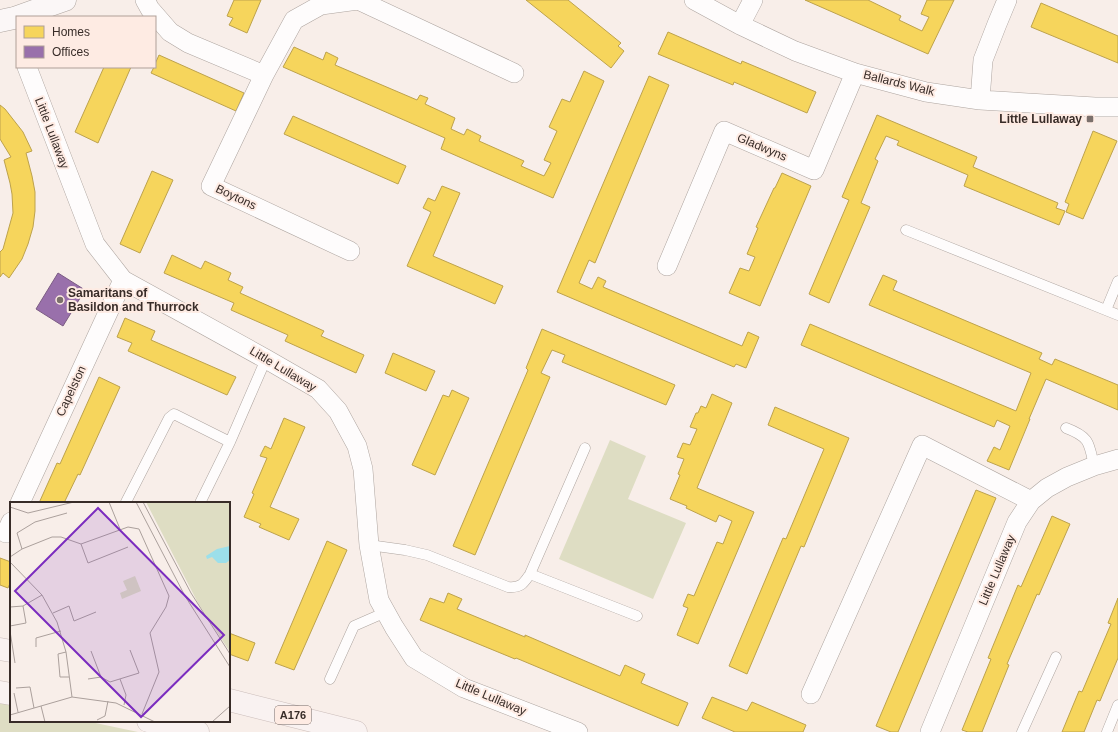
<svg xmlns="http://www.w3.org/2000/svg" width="1118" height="732" font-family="Arial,sans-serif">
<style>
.green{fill:#deddc3}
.homes{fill:#f6d55c;stroke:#bda24c}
.offices{fill:#9970ab;stroke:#7c5c84}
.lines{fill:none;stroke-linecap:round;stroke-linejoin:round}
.lane-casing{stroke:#ada49f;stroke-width:11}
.street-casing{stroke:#ada49f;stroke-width:20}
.secondary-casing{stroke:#ada49f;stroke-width:23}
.primary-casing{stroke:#cbbdba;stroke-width:23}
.lane{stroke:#fefcfc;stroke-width:10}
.street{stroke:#fefcfc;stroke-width:19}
.secondary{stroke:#fbf7f7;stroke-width:22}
.primary{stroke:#f9f2f1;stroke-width:22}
.poi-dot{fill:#7b706c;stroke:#feebe3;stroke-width:1.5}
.labels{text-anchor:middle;stroke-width:4;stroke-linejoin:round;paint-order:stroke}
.shield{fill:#feebe3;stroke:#736560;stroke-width:1}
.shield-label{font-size:11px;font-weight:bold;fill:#382c28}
.street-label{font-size:12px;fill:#382c28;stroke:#feebe3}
.poi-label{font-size:12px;font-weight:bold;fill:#382c28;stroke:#feebe3;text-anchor:end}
.inset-road{fill:none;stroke:#aba09c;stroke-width:1}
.view{fill:#7b2cbf;fill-opacity:0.15;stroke:#7b2cbf;stroke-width:2}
.inset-edge{fill:none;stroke:#382c28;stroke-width:2}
</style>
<rect width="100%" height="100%" fill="#f8eee9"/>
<path class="green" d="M610,440L646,456L628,499L686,523L653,599L559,559Z
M0,703L11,705V721H86L138,732H0Z"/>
<path class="homes" d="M234,0H261L247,33L229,25L233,18L227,16Z
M526,0H568L621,43L618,46L624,51L611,68Z
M805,0H868L901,16L899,20L922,31L929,17L921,14L927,0H954L928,54Z
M1041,3L1118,36V63L1031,27Z
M668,32L741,64L742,61L816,92L807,113L734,82L733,85L658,54Z
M294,47L323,60L326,52L338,58L335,65L417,100L420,95L428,98L425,104L455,118L451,129L464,135L467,129L481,136L479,141L524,161L521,166L544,176L551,163L544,160L557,131L549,127L562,99L570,102L584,71L604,81L553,198L441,149L445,138L283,67Z
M159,55L244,93L236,111L151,73L154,67H155V64Z
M104,67H131L98,143L75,132Z
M649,76L669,85L595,263L589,260L579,283L592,289L598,277L606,281L603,287L742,346L748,332L759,337L746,368L736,364L734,367L557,292Z
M0,105L5,109L23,132L32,151L26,153L32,176L35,192V211L33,227L28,244L22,259L9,278L3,273L0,277V252L3,249L13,213L12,194L10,183L4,160L11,157L0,139Z
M877,115L977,157L973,167L1058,203L1056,208L1065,211L1059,225L964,186L968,175L897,145L899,141L886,136L875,159L878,161L861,203L870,207L829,303L809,294L849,200L842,197Z
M293,116L406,166L398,184L284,134Z
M1093,131L1117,141L1083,219L1066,212L1069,204L1065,202Z
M152,171L173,180L140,253L120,244Z
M782,173L811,186L760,306L729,293L740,268L749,271L755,257L747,254L758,228L756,227L774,188H775Z
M442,186L460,193L433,256L503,286L495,304L407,266L431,212L423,208L428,198L435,201Z
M172,255L201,269L205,261L231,273L228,280L243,287L240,293L324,331L321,336L364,355L356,373L285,341L288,335L231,310L234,303L164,273Z
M883,275L897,281L893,290L1042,353L1039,359L1052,365L1055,359L1118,385V410L1046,379L1029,419H1030L1009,470L987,461L994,447L1000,450L1010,426L997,420L994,427L801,345L810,324L1016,411L1031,373L869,305Z
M125,318L155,331L151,340L236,377L227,395L128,351L132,343L117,337Z
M542,329L675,385L666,405L562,362L565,355L552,350L541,373L550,377L475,555L453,546L528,370L526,368Z
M393,353L435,371L426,391L385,373Z
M99,377L120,387L80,475L78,474L64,503H39L57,463L60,464Z
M452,390L469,398L435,475L412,465L443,395L449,397Z
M712,394L732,403L697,488L754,512L698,644L677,635L688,608L683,606L688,594L694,596L717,542L723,544L732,521L719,515L716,522L686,508L687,506L670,499L680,475L678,474L684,459L677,457L683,443L690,445L697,429L690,427L696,413H698L701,406L706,408Z
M775,407L849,438L804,547L801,546L747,674L729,666L783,538L786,539L824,449L768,425Z
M284,418L305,427L270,507L299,519L289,540L259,527L261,524L244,517L254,494L252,493L267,458L260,456L265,446L271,449Z
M976,490L996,498L898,732H891L876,726Z
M1052,516L1070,524L1039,595L1037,594L1007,664L1009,665L982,732H968L962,730L991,659L988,658L1018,585L1021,587Z
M327,541L347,550L294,670L275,663Z
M0,558L11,562V581L8,588L0,585Z
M448,593L462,599L457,609L525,637V635L620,676L625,665L645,674L641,683L688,703L678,726L516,658L515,659L420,620L430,598L444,603Z
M1118,598V658L1100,701L1097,700L1084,732H1062L1079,691L1082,692L1111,624L1108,623Z
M229,633L255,643L248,661L229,654Z
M712,697L747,711L752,702L806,725L803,732H735L702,718Z"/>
<path class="offices" d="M58,273L85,290L63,326L36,309Z"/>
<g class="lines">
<defs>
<path id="lane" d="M906,230L1118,315
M1106,310L1118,281
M1066,428C1090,437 1089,443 1094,466
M127,503L126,502L169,418L174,414L230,442
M200,503L230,442L266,359
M369,545L405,550L427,555L508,587C521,588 523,584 530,574L585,448
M530,574L637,616
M330,679L354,626L386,612
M1022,732L1056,657
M1107,732L1118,705"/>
<path id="street" d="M145,0L150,9L170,32L188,43L264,75
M358,0L514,73
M694,0L740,25L795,51L855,73L926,92L980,100L1095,107H1118
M740,25L753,0
M27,67L95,244L123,280L266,359L318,389L338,411L357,446L363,469L369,545L379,600L394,627L414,658L464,688L578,732
M980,100L983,60L997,24L1007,0
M350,251L211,186L264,75L294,20L321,5L358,0
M667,266L724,131L814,170L855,73
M20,503L123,280
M6,533L11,522
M811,694L922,445L1031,501
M930,732L1017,522L1031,501L1047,488L1067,477L1094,466L1118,459"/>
<path id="secondary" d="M0,21L14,18L65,0"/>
<path id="primary" d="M0,649L11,651
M0,692L11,694
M229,700L356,732
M148,721L198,732"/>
</defs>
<use href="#lane" class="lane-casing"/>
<use href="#street" class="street-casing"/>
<use href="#secondary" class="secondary-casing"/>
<use href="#primary" class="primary-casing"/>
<use href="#lane" class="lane"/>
<use href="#street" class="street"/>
<use href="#secondary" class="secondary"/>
<use href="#primary" class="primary"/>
</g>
<g class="poi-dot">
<rect x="1086" y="115" width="8" height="8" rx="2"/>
<circle cx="60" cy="300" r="4"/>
</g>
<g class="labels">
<rect class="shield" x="275" y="706" width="36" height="18" rx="3"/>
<g class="shield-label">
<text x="293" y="719">A176</text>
</g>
<g class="street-label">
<text transform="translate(899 83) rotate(14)" y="4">Ballards Walk</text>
<text transform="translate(52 133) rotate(69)" y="4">Little Lullaway</text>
<text transform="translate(762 147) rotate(23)" y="4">Gladwyns</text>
<text transform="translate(236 197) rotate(25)" y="4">Boytons</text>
<text transform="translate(283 369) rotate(31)" y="4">Little Lullaway</text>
<text transform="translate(71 391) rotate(-65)" y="4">Capelston</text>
<text transform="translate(997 570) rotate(-67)" y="4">Little Lullaway</text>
<text transform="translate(491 697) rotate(23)" y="4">Little Lullaway</text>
</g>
<g class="poi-label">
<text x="1082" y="123">Little Lullaway</text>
<text x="68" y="297" text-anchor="start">Samaritans of<tspan x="68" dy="14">Basildon and Thurrock</tspan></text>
</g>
</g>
<g transform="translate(10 502)">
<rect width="220" height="220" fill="#f8eee9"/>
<path d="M136,0H220V150L188,101ZM125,74L131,89L112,97L110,91L117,88L113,79Z" fill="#deddc3"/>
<path d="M220,44V58L216,61H208L202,55L197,57L196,54L207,47Z" fill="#9cdfea"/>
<path class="inset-road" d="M99,0L110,27M126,0L175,94L220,165M133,0L181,91L220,152M0,5L18,11L64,0M71,42L78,61L118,45M12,47L7,31L25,20L57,11M0,55L12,47L42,35H51L71,42L118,25L129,27L159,94L156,105L140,131L149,170L132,212M0,60L32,93L47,120L56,150L62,195M0,105L13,104L32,93M43,111L59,104L64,119L86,110M0,124L16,121L13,104M0,129L5,161M26,145V136L51,129M56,150L48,152L50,175H59M91,175L100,180L129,171L120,148M78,177L91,175L81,149M110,177L116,193L114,203M6,186L20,185L24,206M4,191L8,210M31,204L35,220M0,213L62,195L106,201L145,220M87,218L95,214L98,199M202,220L220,204"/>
<path class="view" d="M88,6L214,133L131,215L5,89Z"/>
<rect width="220" height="220" class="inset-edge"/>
</g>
<rect x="16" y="16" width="140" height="52" fill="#feebe3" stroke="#af9f98"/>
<rect x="24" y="26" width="20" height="12" fill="#f6d55c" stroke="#af9f98"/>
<text x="52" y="36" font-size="12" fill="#382c28">Homes</text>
<rect x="24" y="46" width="20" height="12" fill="#9970ab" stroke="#af9f98"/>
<text x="52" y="56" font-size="12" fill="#382c28">Offices</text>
</svg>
